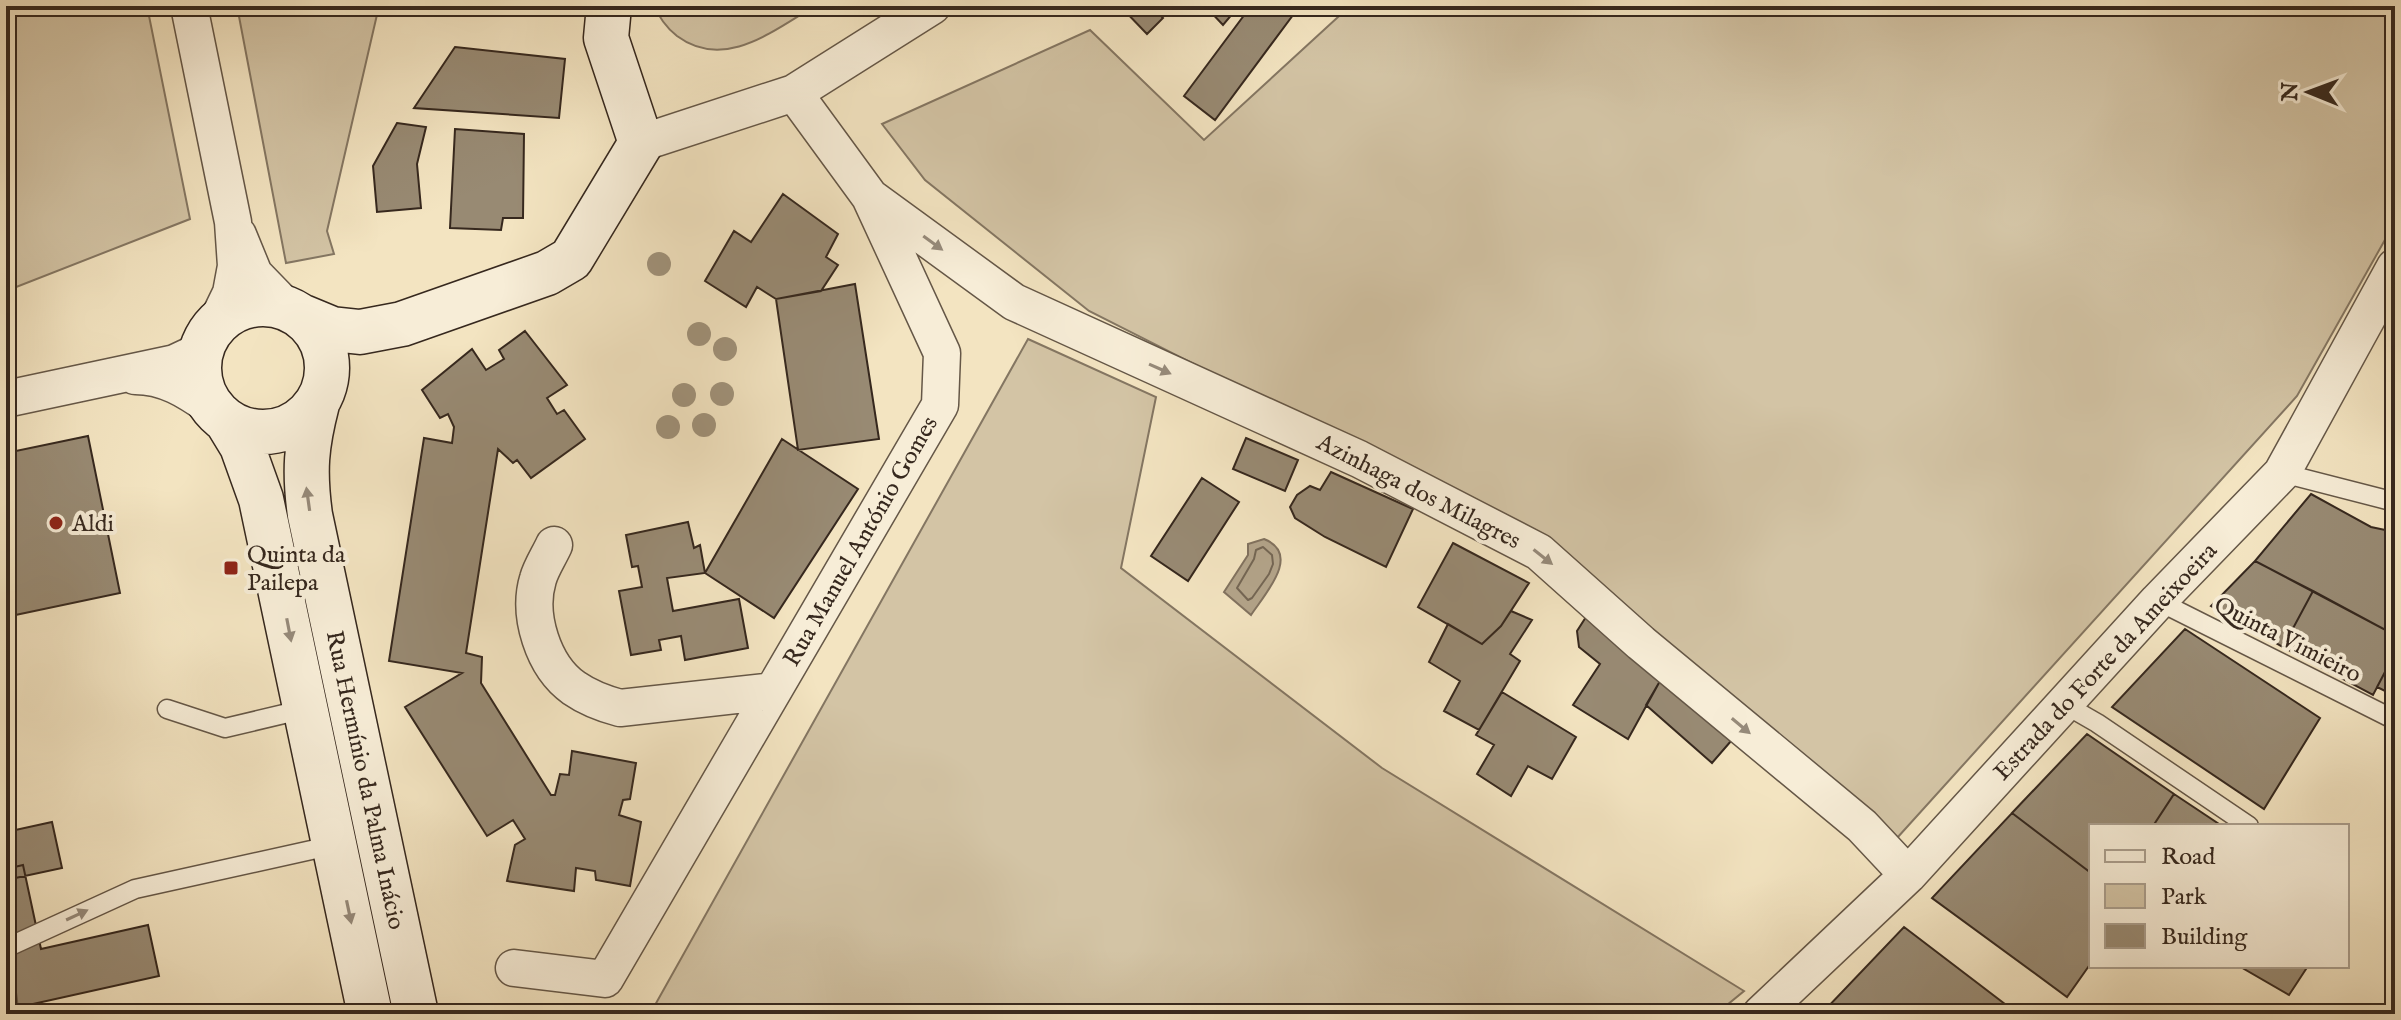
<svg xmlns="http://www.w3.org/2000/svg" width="2401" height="1020" font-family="'IM FELL English',serif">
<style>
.green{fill:#d3c4a5;stroke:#847662;stroke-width:2}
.water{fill:#b3a48a;stroke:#81725f;stroke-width:2}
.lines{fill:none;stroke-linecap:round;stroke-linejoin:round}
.shore{stroke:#746654;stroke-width:2}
.building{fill:#988a73;stroke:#36281e;stroke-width:2}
.lane-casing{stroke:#655747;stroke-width:21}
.street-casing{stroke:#655747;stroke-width:39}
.secondary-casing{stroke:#36281e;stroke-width:47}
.lane{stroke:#f7edd7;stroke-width:18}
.street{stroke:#f7edd7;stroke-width:36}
.secondary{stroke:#f7edd7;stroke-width:44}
.tree{fill:#a0927a}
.oneway{fill:#968a7a}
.poi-dot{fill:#8f2418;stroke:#f7edd7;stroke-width:3}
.labels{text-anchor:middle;stroke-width:8;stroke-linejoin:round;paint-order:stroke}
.street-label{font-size:24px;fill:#36281e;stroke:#f7edd7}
.poi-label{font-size:24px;fill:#36281e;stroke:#f7edd7;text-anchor:start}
</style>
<rect width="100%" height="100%" fill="#f3e4c1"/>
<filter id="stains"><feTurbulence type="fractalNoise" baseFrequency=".0025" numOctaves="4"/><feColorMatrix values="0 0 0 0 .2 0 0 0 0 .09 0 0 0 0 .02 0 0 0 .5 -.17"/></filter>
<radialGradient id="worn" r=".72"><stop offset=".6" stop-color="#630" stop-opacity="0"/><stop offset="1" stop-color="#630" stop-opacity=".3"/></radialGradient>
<path class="green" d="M6,6H147L190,219L6,291Z
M237,6H379L327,231L334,254L286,263Z
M655,6H815C773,31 724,71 677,36C667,28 659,18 655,6Z
M1350,6H2395V222L2297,396L1897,838L1548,543L1089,311L925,180L882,124L1090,30L1204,140Z
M1028,339L1156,397L1121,568L1382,768L1744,991L1716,1014H650Z"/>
<path class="water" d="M1264,539C1302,554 1265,594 1251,615L1224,592L1248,555V544Z"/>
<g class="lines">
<path class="shore" d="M1263,547L1272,555L1273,564L1269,574L1252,598L1248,600L1237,588L1254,559L1256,550Z"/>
</g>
<path class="building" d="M1120,6H1152L1163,18L1147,34Z
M1205,6H1239L1223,25Z
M1251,6H1289L1296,11L1215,120L1184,96Z
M455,47L565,59L559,118L414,108Z
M397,123L426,127L417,164L421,208L377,212L373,166Z
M455,129L524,134L523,218H503L501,230L450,228Z
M783,194L838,234L826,257L838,265L821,291L776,299L757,287L746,307L705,281L734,231L751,242Z
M855,284L879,439L798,450L776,299Z
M525,331L567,385L547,398L557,414L564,410L585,439L531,478L517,460L513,463L498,449L466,653L482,657L481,683L551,795H555L560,774L569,775L572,751L636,763L630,799L623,800L619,815L641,822L630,886L596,880L595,871L576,868L574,891L507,881L515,845L525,839L513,820L487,836L405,707L462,673L389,661L424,438L452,443L454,427L448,414L440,418L422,390L472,349L486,370L504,359L499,350Z
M88,436L120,593L6,617V453Z
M1246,438L1298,460L1285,491L1233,469Z
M782,439L858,489L774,618L705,573Z
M1331,472L1413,509L1386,567L1325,537L1295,518L1290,507L1297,495L1310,486L1320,490Z
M1202,478L1239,502L1188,581L1151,556Z
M2311,494L2371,527L2395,532V635L2255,561Z
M688,522L694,548L700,545L705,573L667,578L673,611L739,599L748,648L685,660L681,636L659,640L661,650L631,655L619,591L642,587L638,566L632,567L626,535Z
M1453,543L1529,583L1501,626L1482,644L1418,607Z
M2255,561L2313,591L2283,647L2211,606Z
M2313,591L2395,635V653L2373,695L2283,647Z
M1511,611L1532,620L1510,654L1520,661L1479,730L1444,711L1460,681L1429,662L1448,624L1482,644L1501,626Z
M1586,617L1660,681L1628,739L1573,705L1600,664L1579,647L1577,631Z
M2185,629L2320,718L2264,809L2112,707Z
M2395,653V696L2377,687Z
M1660,681L1731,741L1712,763L1646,705Z
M1502,692L1576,737L1552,779L1528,766L1511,796L1477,774L1494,745L1476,735Z
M2087,734L2174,794L2153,826H2091V873L2012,813Z
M2174,794L2222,826H2153Z
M2012,813L2091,873V963L2067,997L1932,898Z
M52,822L62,868L6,880V832Z
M23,865L41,949L148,925L159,976L6,1010V869Z
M1904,927L2018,1014L1822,1013Z
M2239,966H2308L2289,995Z"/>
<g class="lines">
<defs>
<path id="lane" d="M2282,473L2395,502
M2158,601L2395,720
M2064,704L2097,723L2249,826
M167,709L225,728L305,709
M6,948L135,889L334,845
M6,989L9,1014"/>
<path id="street" d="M189,6L233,222L236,266L231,293L215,326
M641,143L794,93L932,6
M870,197L1014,302L1359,459L1539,552L1641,643L1862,826L1908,875
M238,235L254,274L286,307
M135,376C165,376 187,390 211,407
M6,399L175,363L192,355L203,344
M554,545C549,556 541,568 538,579C527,615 543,666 574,688C587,697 605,704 620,708L773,691
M514,968L605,979L940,405L942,353L870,197L794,93
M1761,1014L1908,875L2158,601L2282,473L2395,267"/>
<path id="secondary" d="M199 368a64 64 0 1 1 128 0a64 64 0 1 1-128 0Z
M303,317L332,329L360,332L402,324L547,273L571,259L641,143L606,38L609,6
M317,404C306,446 304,471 310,515L416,1014
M228,423L242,446L261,499L370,1014"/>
</defs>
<use href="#lane" class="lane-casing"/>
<use href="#street" class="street-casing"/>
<use href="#secondary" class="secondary-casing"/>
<use href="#lane" class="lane"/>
<use href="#street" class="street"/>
<use href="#secondary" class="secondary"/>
</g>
<g class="tree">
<circle cx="659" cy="264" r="12"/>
<circle cx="699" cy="334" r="12"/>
<circle cx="725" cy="349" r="12"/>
<circle cx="722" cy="394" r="12"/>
<circle cx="684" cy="395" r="12"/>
<circle cx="704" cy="425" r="12"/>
<circle cx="668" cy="427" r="12"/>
</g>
<defs><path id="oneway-solid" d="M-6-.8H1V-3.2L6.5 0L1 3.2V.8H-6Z" transform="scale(2)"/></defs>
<g class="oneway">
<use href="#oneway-solid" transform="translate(933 243) rotate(36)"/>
<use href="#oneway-solid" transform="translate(1160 369) rotate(24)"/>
<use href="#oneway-solid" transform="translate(308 499) rotate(-98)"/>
<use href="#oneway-solid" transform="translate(1543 557) rotate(38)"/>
<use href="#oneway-solid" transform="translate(289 630) rotate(79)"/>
<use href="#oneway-solid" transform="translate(1741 726) rotate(40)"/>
<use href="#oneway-solid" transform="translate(349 912) rotate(78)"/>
<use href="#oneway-solid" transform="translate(77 915) rotate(-25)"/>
</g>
<g class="poi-dot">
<circle cx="56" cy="523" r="8"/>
<rect x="223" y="560" width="16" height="16" rx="4"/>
</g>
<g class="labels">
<g class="street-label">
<text transform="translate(1419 491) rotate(27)" y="8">Azinhaga dos Milagres</text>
<text transform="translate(860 541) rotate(-60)" y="8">Rua Manuel António Gomes</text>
<text transform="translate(2288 639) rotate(27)" y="8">Quinta Vimieiro</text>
<text transform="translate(2105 661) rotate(-47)" y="8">Estrada do Forte da Ameixoeira</text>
<text transform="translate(366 780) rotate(78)" y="8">Rua Hermínio da Palma Inácio</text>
</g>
<g class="poi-label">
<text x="72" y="531">Aldi</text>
<text x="247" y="562">Quinta da<tspan x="247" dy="28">Pailepa</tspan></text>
</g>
</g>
<rect width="2401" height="1020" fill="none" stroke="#f3e4c1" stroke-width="32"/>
<rect x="8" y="8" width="2385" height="1004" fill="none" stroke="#36281e" stroke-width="4"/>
<rect x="16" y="16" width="2369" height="988" fill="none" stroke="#36281e" stroke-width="2"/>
<rect x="2089" y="824" width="260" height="144" fill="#f7edd7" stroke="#aa9e8d" stroke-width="2"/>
<rect x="2105" y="850" width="40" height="12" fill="#f7edd7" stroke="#aa9e8d" stroke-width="2"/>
<text x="2161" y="864" font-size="24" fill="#36281e">Road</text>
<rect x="2105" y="884" width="40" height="24" fill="#d3c4a5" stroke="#aa9e8d" stroke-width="2"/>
<text x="2161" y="904" font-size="24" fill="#36281e">Park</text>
<rect x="2105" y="924" width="40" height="24" fill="#988a73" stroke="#aa9e8d" stroke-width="2"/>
<text x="2161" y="944" font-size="24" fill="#36281e">Building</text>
<g transform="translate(2309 92) rotate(271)" stroke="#f7edd7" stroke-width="6" paint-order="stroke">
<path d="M0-6L14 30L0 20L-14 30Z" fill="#36281e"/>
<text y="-12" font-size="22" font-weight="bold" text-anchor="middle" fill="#36281e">N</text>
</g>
<rect width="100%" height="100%" filter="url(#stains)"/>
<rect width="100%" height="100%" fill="url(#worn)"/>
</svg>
